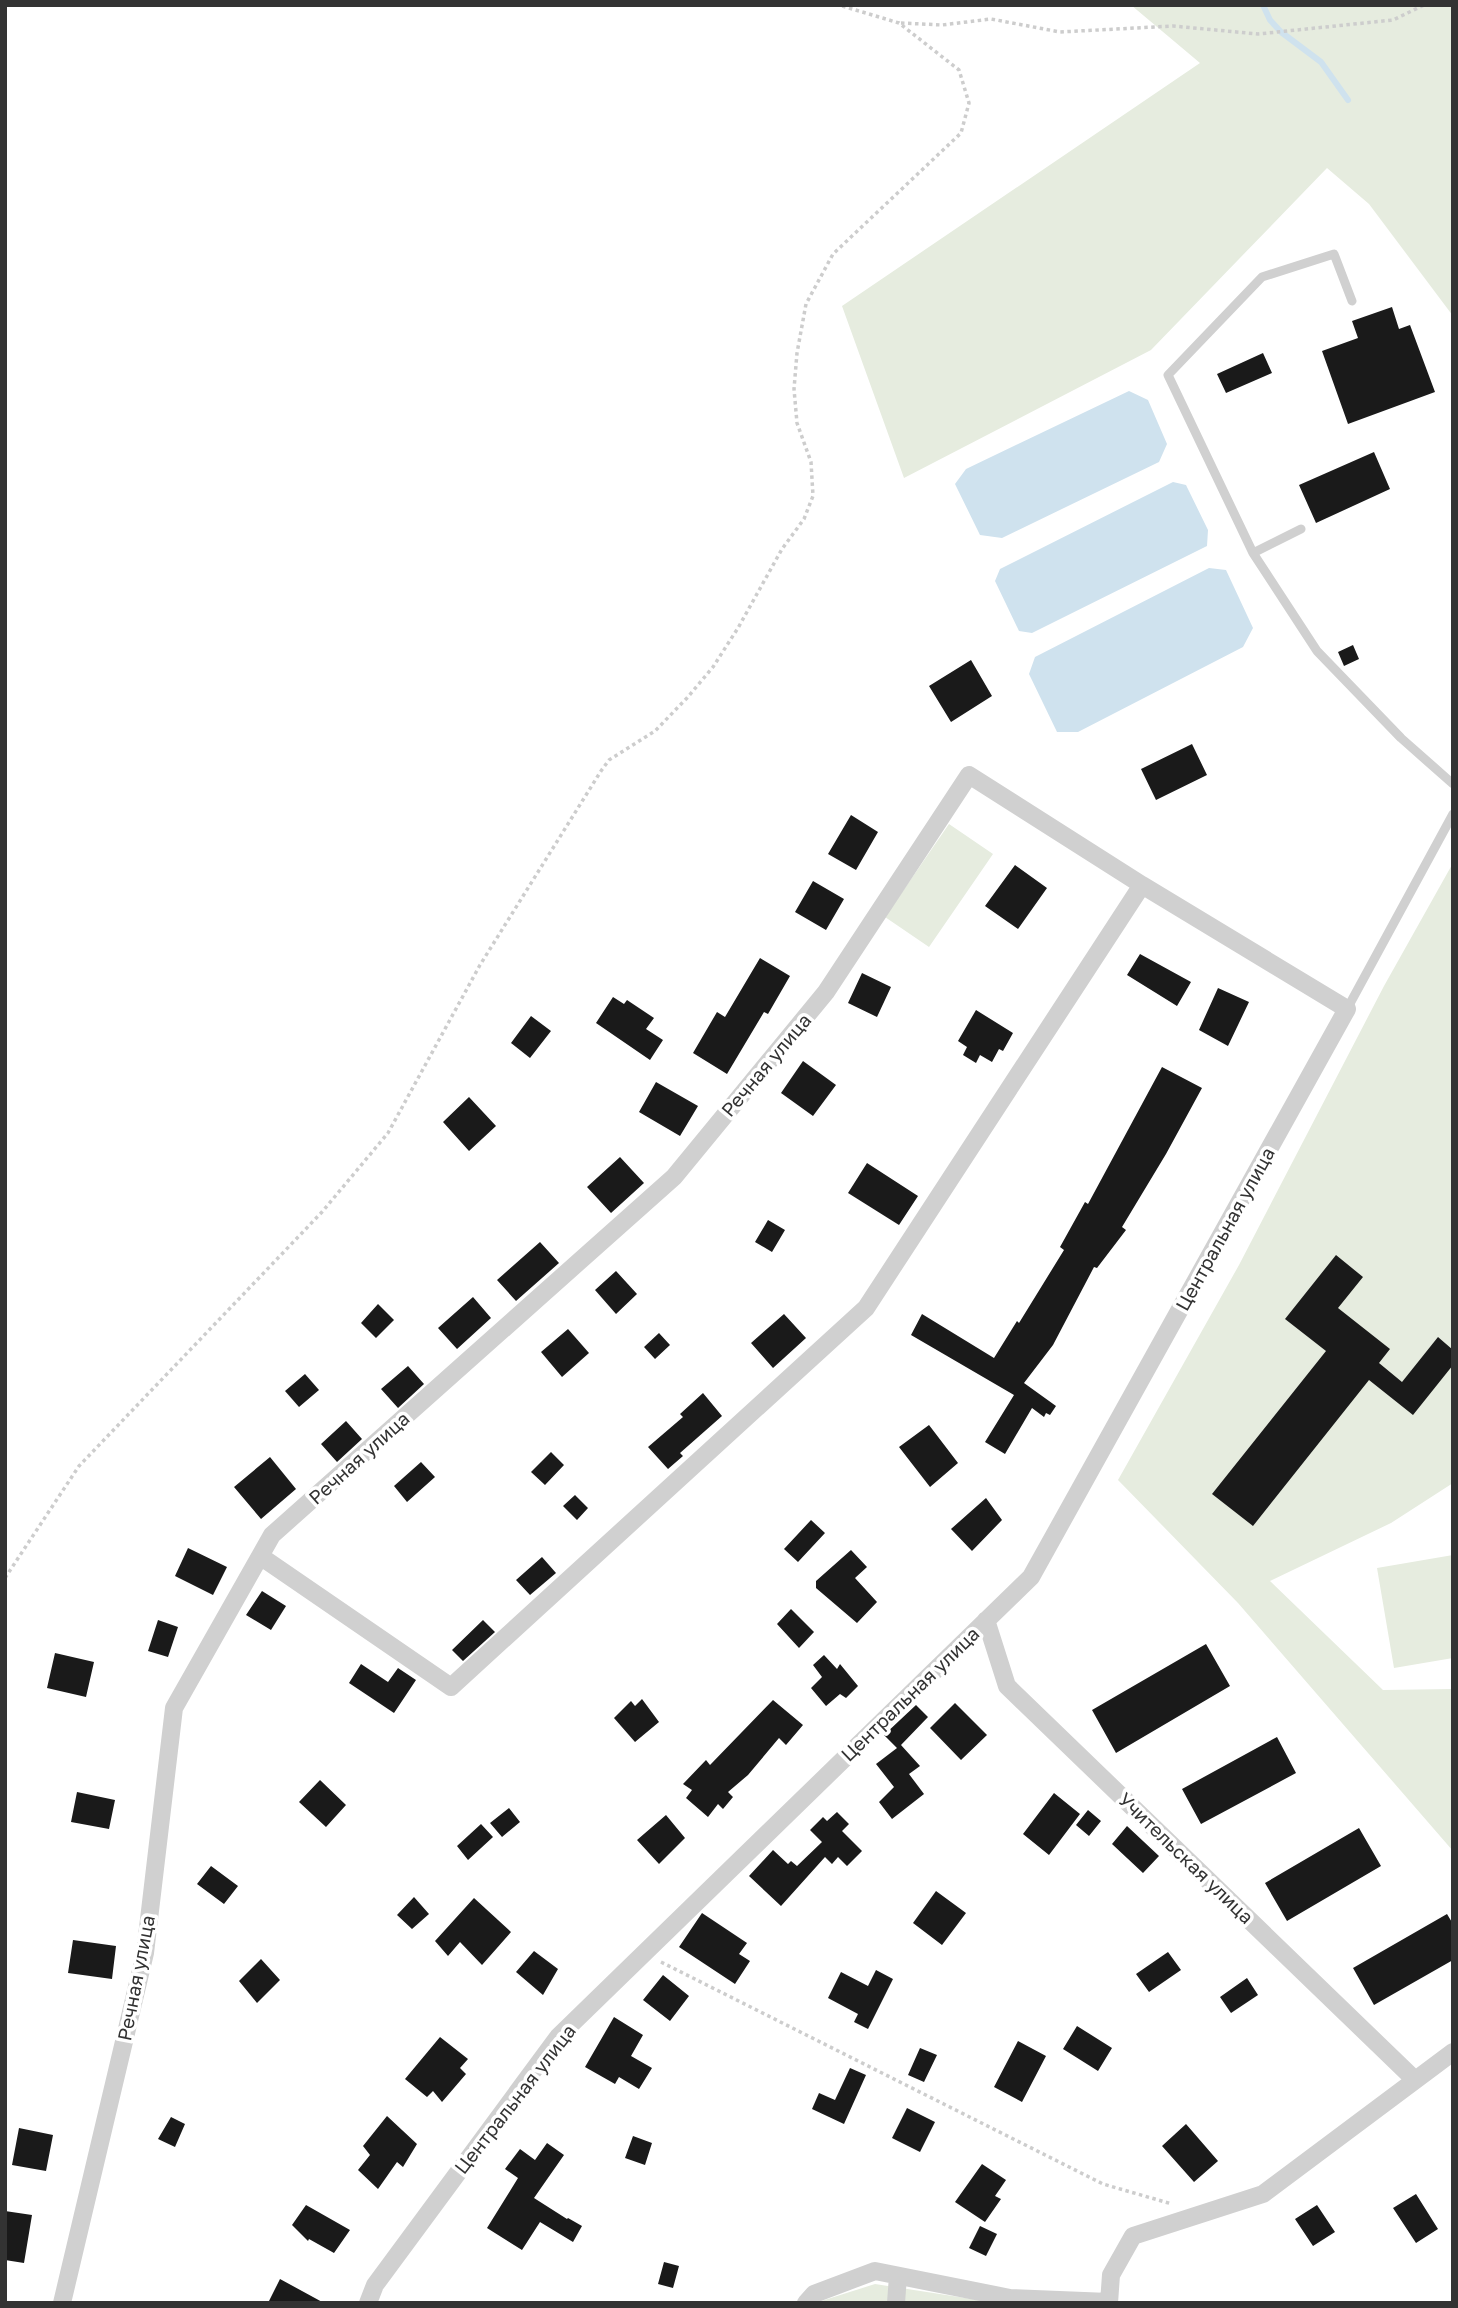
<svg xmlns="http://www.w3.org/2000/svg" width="1458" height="2308" font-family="'Golos Text',sans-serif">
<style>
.green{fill:#e6ecdf}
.water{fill:#cfe2ee}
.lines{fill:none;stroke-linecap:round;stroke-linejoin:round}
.stream{stroke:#cfe2ee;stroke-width:6}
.building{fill:#1a1a1a}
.path{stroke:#cdcdcd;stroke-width:3.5;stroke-dasharray:3.5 3.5;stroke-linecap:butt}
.service{stroke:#d0d0d0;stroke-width:9}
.minor{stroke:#d0d0d0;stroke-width:18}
.labels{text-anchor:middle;stroke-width:7;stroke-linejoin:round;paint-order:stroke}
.street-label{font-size:19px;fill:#333;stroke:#fff}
</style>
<rect width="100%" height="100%" fill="#fff"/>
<path class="green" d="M1131,5H1453V316L1369,204L1327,168L1151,350L904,478L842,306L1200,63Z
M949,824L993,854L929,947L885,917Z
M1453,863V1483L1391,1523L1270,1581L1383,1690L1453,1689V1851L1238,1603L1118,1480L1239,1265L1384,986Z
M1453,1555V1658L1394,1668L1377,1568Z
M875,2284L998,2303H815Z"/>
<path class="water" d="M1129,391L1148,400L1167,444L1159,462L1002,538L980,535L955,484L966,469Z
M1173,482L1186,485L1208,530L1207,546L1032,633L1019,631L995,581L1000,569Z
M1209,568L1226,570L1253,628L1243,647L1078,732H1057L1029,674L1035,657Z"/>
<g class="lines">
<path class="stream" d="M1263,5L1270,20L1281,32L1321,62L1348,100"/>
</g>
<path class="building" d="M1392,307L1399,329L1410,325L1435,392L1348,424L1322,351L1358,338L1352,321Z
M1263,353L1272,373L1226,393L1217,374Z
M1374,452L1390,489L1316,523L1299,485Z
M1353,645L1359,659L1344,666L1338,652Z
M971,660L992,696L951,722L929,686Z
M1192,744L1207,775L1156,800L1141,769Z
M851,815L878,832L856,870L828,854Z
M1015,865L1047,888L1018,929L985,906Z
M813,881L844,899L826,930L795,912Z
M1140,954L1191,982L1177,1006L1127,975Z
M760,958L790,976L768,1014L764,1012L727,1074L693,1053L717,1012L725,1017Z
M862,973L891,987L877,1017L848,1003Z
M1218,988L1249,1002L1228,1046L1199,1030Z
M613,997L624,1004L627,1000L654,1018L646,1029L663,1040L650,1060L596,1023Z
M976,1010L1013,1033L1003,1051L999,1049L992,1062L980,1055L976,1063L963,1055L967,1047L958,1041Z
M531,1016L551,1031L530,1058L511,1043Z
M803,1061L836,1085L813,1116L781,1093Z
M1162,1067L1202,1088L1166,1154L1122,1227L1126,1230L1097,1268L1094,1267L1053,1345L1024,1383L1056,1406L1050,1415L1046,1413L1044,1417L1032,1408L1005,1454L985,1442L1014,1395L911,1335L922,1314L994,1358L1017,1321L1019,1323L1064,1250L1060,1247L1085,1202L1088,1204Z
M656,1082L698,1106L680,1136L639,1112Z
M469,1097L496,1126L469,1151L443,1122Z
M620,1157L644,1183L611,1213L587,1187Z
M867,1163L918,1196L899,1225L848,1193Z
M768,1220L785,1230L772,1252L755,1242Z
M540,1242L559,1263L516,1301L497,1280Z
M1336,1255L1363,1277L1338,1308L1390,1349L1379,1363L1402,1382L1438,1337L1453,1350V1365L1413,1415L1369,1380L1253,1526L1212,1494L1326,1351L1285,1319Z
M616,1271L637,1294L616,1314L595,1290Z
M473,1297L491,1318L457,1349L438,1328Z
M378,1304L394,1320L376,1338L361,1323Z
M784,1314L806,1338L773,1368L751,1343Z
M568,1329L589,1353L562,1377L541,1352Z
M659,1333L670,1345L655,1359L644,1347Z
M408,1366L424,1384L398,1408L381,1389Z
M305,1374L319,1390L299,1407L285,1391Z
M703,1393L722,1416L680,1453L683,1456L668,1469L648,1447L683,1417L680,1414Z
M346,1421L362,1439L337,1462L321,1444Z
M929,1425L958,1463L930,1487L899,1447Z
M551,1452L564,1465L545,1485L531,1472Z
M270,1457L296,1489L261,1519L234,1487Z
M421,1462L435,1477L407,1502L394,1486Z
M575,1495L588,1508L577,1520L563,1506Z
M986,1498L1002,1520L972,1551L951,1529Z
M811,1520L825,1533L798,1562L784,1549Z
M188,1548L227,1567L213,1595L175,1576Z
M851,1550L867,1567L855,1578L877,1602L857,1623L816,1588V1581Z
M542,1557L556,1573L530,1595L516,1580Z
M262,1591L286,1606L271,1630L246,1615Z
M791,1609L814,1632L799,1648L777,1624Z
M158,1620L178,1627L168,1657L148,1651Z
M483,1620L495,1632L463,1661L452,1650Z
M1206,1644L1230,1686L1116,1753L1092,1710Z
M55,1653L94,1662L86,1697L47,1688Z
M824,1655L837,1669L840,1664L858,1686L846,1698L840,1694L826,1706L811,1688L822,1677L813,1665Z
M361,1664L388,1682L398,1668L416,1680L394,1713L349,1683Z
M642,1699L659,1722L635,1742L614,1718L631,1701L635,1706Z
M773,1700L803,1725L786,1745L779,1738L748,1775L728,1792L733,1797L723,1809L718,1804L708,1817L686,1798L692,1790L683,1784L706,1760L710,1765Z
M955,1703L987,1735L961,1760L930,1728Z
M916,1705L928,1717L901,1745L920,1766L909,1774L924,1794L892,1819L879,1802L894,1787L876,1764L897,1748L884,1735Z
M1277,1737L1296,1773L1201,1824L1182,1789Z
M320,1780L346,1805L326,1827L299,1802Z
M77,1792L115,1800L109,1829L71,1822Z
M1054,1793L1080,1814L1049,1855L1023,1834Z
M509,1808L520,1822L502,1837L490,1823Z
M1088,1810L1101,1821L1089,1836L1076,1825Z
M837,1812L849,1824L842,1831L862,1851L847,1866L838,1857L832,1864L825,1857L781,1906L749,1876L773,1850L788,1864L791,1861L797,1866L822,1842L810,1830L823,1817L827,1821Z
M666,1815L685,1838L659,1864L637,1840Z
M481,1824L493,1837L468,1860L457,1846Z
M1127,1826L1159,1856L1143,1873L1112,1844Z
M1359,1828L1381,1866L1287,1921L1265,1883Z
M211,1866L238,1886L224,1904L197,1884Z
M936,1891L966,1913L942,1945L913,1923Z
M414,1897L429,1914L412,1929L397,1915Z
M474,1898L511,1932L482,1965L460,1942L448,1956L435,1941Z
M702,1913L747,1943L739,1954L750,1961L735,1984L679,1947Z
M1447,1914L1453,1924V1960L1374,2005L1353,1968Z
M73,1940L116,1946L112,1979L68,1973Z
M534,1951L558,1969L543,1995L516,1972Z
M1168,1952L1181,1970L1149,1992L1136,1974Z
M261,1959L280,1980L257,2003L239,1981Z
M876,1970L893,1979L868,2029L854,2022L858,2014L828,1998L841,1972L868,1986Z
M663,1975L689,1996L670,2021L643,2000Z
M1247,1978L1258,1995L1231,2013L1220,1997Z
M614,2017L643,2035L631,2056L652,2068L639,2089L619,2077L615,2084L585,2067Z
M1077,2026L1112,2048L1098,2071L1063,2049Z
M440,2037L468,2059L460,2068L466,2074L442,2102L433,2091L427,2097L405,2079Z
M1018,2041L1046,2056L1022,2102L994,2087Z
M920,2048L937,2055L924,2082L908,2075Z
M850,2068L866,2075L844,2124L812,2109L819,2093L835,2100Z
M907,2108L935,2122L920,2152L892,2138Z
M387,2116L417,2144L403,2167L397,2162L378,2189L358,2170L370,2155L363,2146Z
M171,2117L185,2124L175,2147L158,2139Z
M1186,2124L1218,2161L1194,2182L1162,2146Z
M19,2128L53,2135L46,2171L12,2165Z
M633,2136L652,2143L645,2165L625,2158Z
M547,2143L564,2155L534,2198L567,2219L568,2218L582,2226L573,2242L540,2222L522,2250L487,2228L518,2178L505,2169L520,2149L535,2160Z
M982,2164L1006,2180L995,2196L1001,2199L985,2222L955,2202Z
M1416,2194L1438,2229L1416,2243L1393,2208Z
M306,2205L350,2230L334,2253L309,2239L308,2241L292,2225Z
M1317,2205L1335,2232L1313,2246L1295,2219Z
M5,2211L32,2215L24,2263L5,2260Z
M980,2226L997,2234L986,2256L969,2248Z
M664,2262L679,2266L673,2288L658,2284Z
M280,2279L324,2303H268Z"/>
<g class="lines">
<path class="path" d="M901,23L942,25L991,19L1060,32L1173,26L1258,34L1393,20L1424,5
M5,1578L79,1466L322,1212L388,1133L480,965L601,771L609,760L655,731L687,698L713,667L738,628L782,549L804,519L813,496L811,462L797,423L794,389L797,353L806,304L833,254L961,133L969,103L959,70L899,23L839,5
M661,1962L1103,2184L1172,2204"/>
<path class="service" d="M1352,301L1334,254L1262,277L1168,375L1253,553L1317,651L1401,738L1453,784
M1253,553L1301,529
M1347,1009L1453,814"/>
<path class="minor" d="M260,1556L451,1687L866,1308L1142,885
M986,1620L1007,1686L1414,2079
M62,2303L145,1953L174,1708L272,1535L674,1177L826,992L969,775L1142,885L1347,1009L1031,1577L558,2037L375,2285L368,2303
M806,2303L814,2294L875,2271L1010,2298L1109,2302
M896,2303L898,2276
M1109,2303L1111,2275L1133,2236L1263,2194L1453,2052"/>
</g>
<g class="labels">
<g class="street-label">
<text transform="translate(766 1065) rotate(-50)" y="7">Речная улица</text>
<text transform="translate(1225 1229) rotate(-61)" y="7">Центральная улица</text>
<text transform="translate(359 1458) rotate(-42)" y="7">Речная улица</text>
<text transform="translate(910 1694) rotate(-44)" y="7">Центральная улица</text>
<text transform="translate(1186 1858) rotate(44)" y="7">Учительская улица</text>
<text transform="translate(136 1978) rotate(-79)" y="7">Речная улица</text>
<text transform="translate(515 2099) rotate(-52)" y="7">Центральная улица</text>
</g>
</g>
<rect width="1458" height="2308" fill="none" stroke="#333333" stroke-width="14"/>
</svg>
